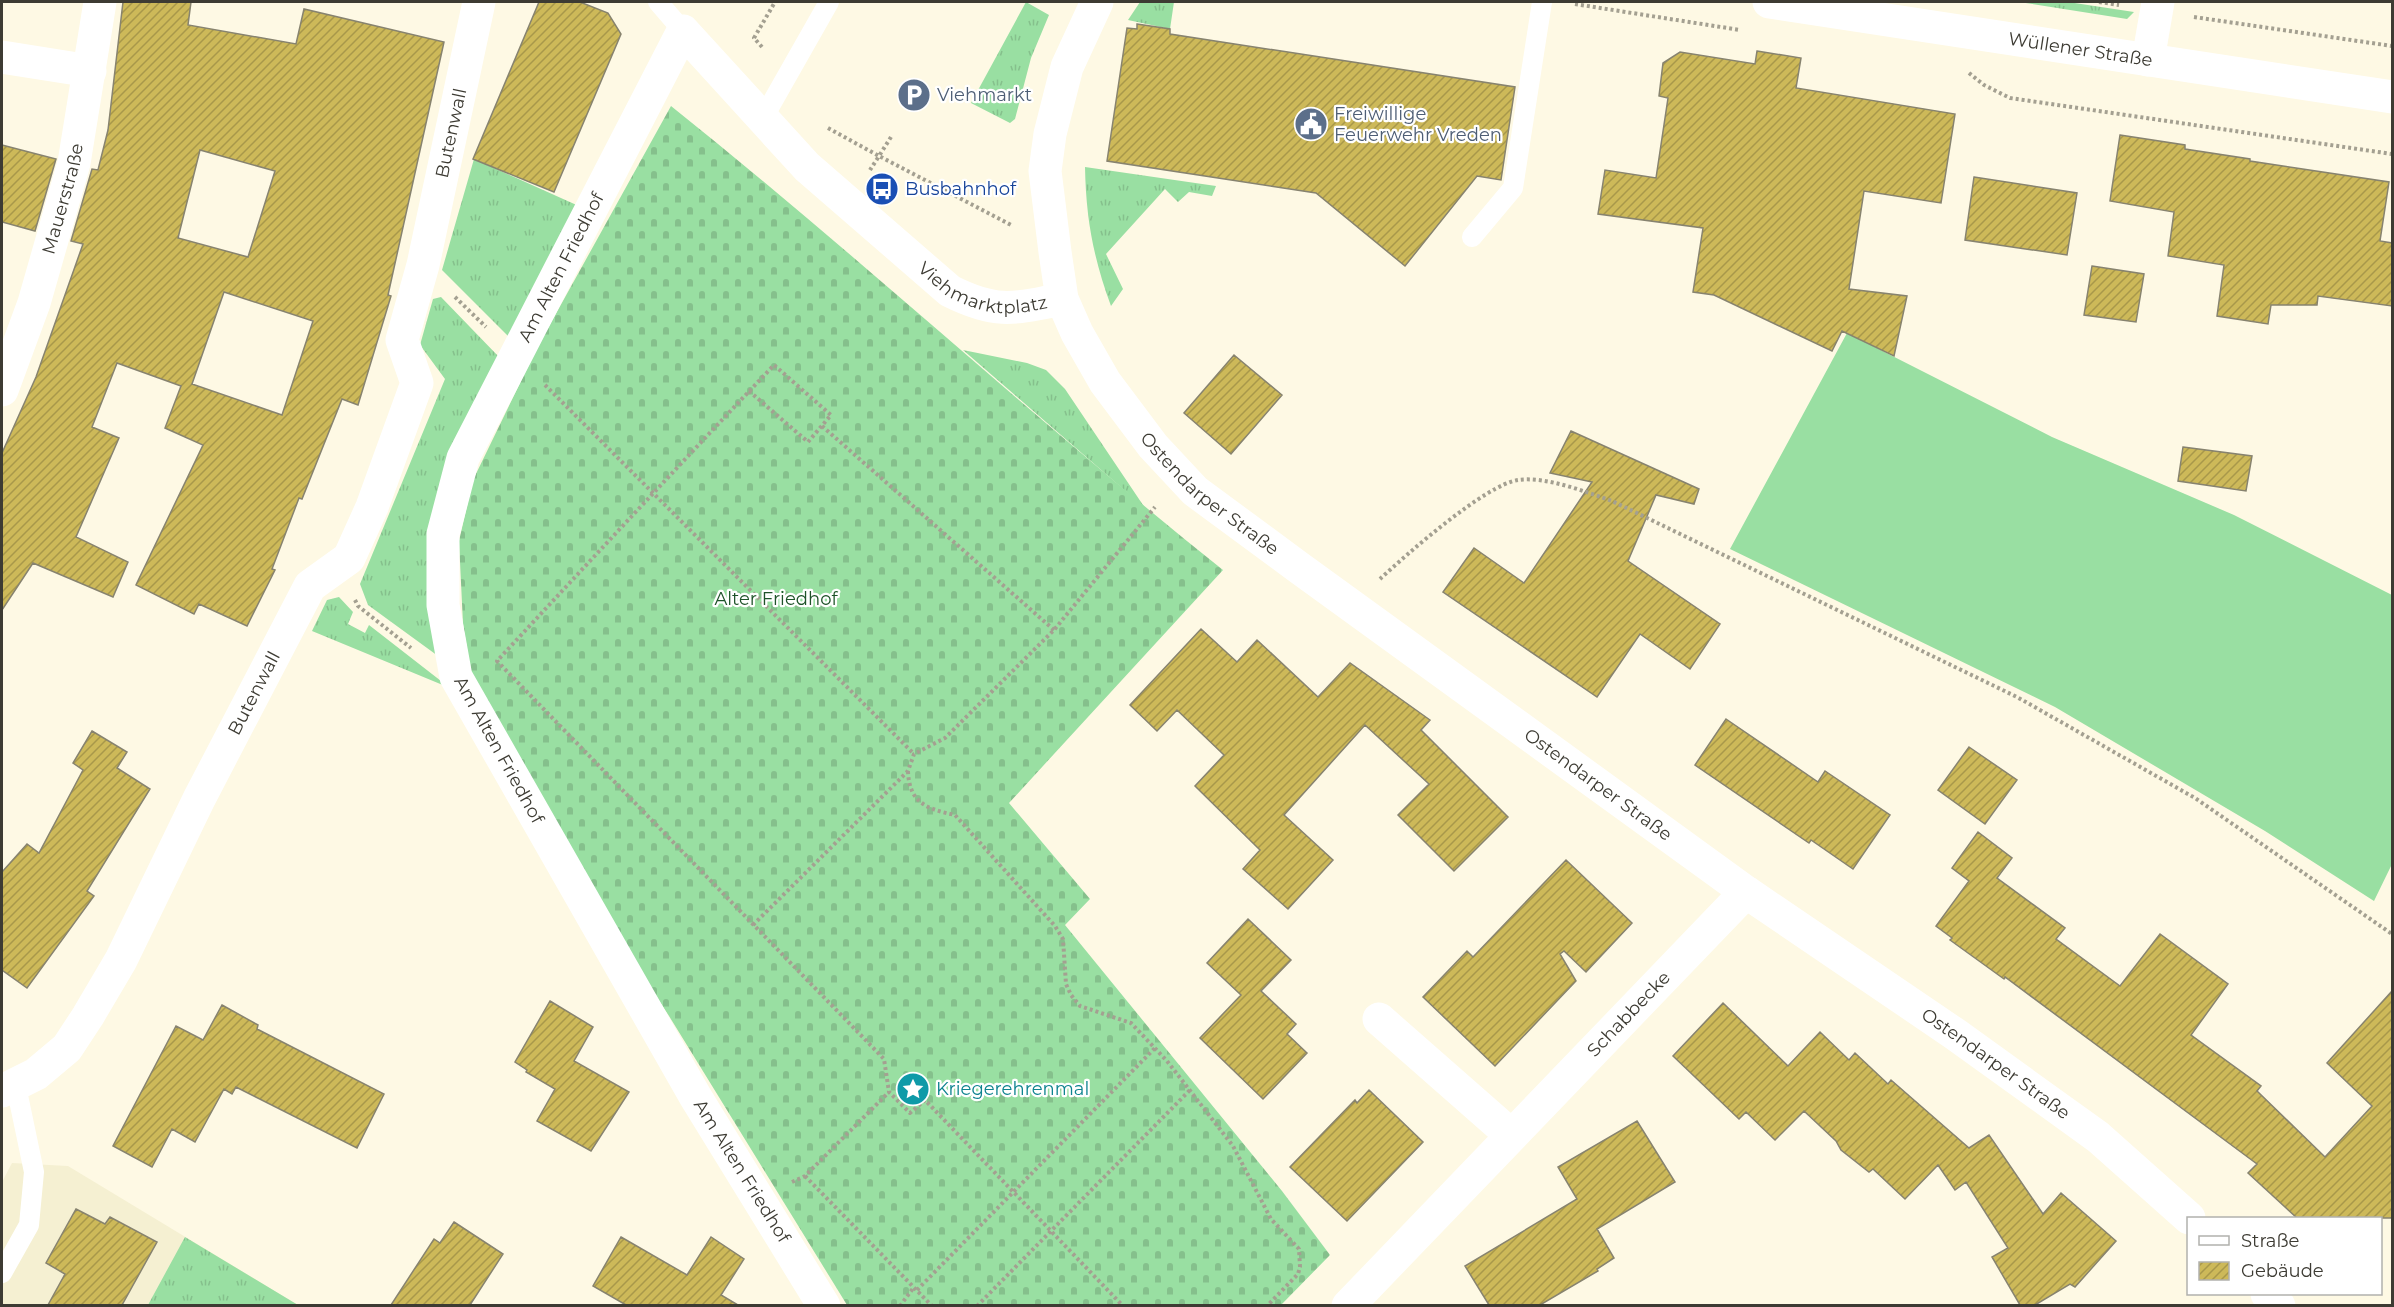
<svg xmlns="http://www.w3.org/2000/svg" width="2394" height="1307" font-family="Montserrat,sans-serif">
<style>
.built{fill:#f5f0d2}
.grass{fill:url(#grass-tufts)}
.cemetery{fill:url(#cemetery-stones)}
.garden{fill:#99dfa2}
.building{fill:url(#building-hatch);stroke:#87836f;stroke-width:1.5;fill-rule:evenodd}
.lines{fill:none;stroke-linecap:round;stroke-linejoin:round}
.path{stroke:#a4a091;stroke-width:4;stroke-dasharray:3 3;stroke-linecap:butt}
.service{stroke:#fff;stroke-width:20}
.minor{stroke:#fff;stroke-width:33}
.tertiary{stroke:#fff;stroke-width:33}
.labels{text-anchor:middle;stroke-width:4.5;stroke-linejoin:round;paint-order:stroke}
.street-label{font-size:18px;fill:#3d3b33;stroke:#fff}
.service-label{font-size:18px;fill:#4e5e75;stroke:#fff;text-anchor:start}
.transit-label{font-size:18px;fill:#164399;stroke:#fff;text-anchor:start}
.park-label{font-size:18px;fill:#1e5329;stroke:#fff}
.culture-label{font-size:18px;fill:#0d838f;stroke:#fff;text-anchor:start}
</style>
<defs>
<pattern id="grass-tufts" width="24" height="20" patternUnits="userSpaceOnUse" patternTransform="scale(1.5)"><rect width="24" height="20" fill="#99dfa2"/><path d="M3 7l-1-3M5 7V3M7 7l1-3M15 17l-1-3M17 17v-4M19 17l1-3" fill="none" stroke="#85c08c"/></pattern>
<pattern id="cemetery-stones" width="16" height="16" patternUnits="userSpaceOnUse" patternTransform="scale(1.5)"><rect width="16" height="16" fill="#99dfa2"/><path d="M2 7V4a2 2 0 0 1 4 0v3zM10 15v-3a2 2 0 0 1 4 0v3z" fill="#85c08c"/></pattern>
<pattern id="building-hatch" width="6" height="6" patternUnits="userSpaceOnUse" patternTransform="scale(1.5)"><rect width="6" height="6" fill="#cdb959"/><path d="M-1 1l2-2M0 6l6-6M5 7l2-2" fill="none" stroke="#a8984a"/></pattern>
</defs>
<rect width="100%" height="100%" fill="#fef9e4"/>
<path class="built" d="M12,1163L68,1166L298,1305L2,1306V1182Z"/>
<path class="grass" d="M1026,2L1049,15L1031,58L1015,119L1010,123L971,103Z
M1140,2H1174L1170,29L1128,20Z
M2019,2H2068L2134,12L2127,19Z
M474,159L581,207L510,338L442,270Z
M1085,167L1216,186L1212,196L1189,192L1178,202L1165,189L1106,254L1123,289L1111,306C1093,257 1086,218 1085,167Z
M441,297L499,357L427,556L429,612L438,656L368,605L360,584L445,379L420,345L433,299Z
M963,350L1027,363L1046,370L1065,389L1145,508Z
M339,597L353,612L348,624L365,633L369,625L450,688L312,631L327,600Z
M185,1237L298,1305H148Z"/>
<path class="cemetery" d="M671,106C859,256 1035,420 1223,570L1009,803L1090,899L1065,925L1282,1191L1330,1255L1281,1305H847L669,1016L581,880L471,673L463,624L459,541L473,480L538,346Z"/>
<path class="garden" d="M1847,333L2052,437L2234,515L2392,595V864L2374,901L2265,831L2055,707L1730,549Z"/>
<path class="building" d="M123,2H191L188,25L296,44L304,9L444,42L388,295L391,296L358,405L342,399L302,499L299,498L272,569L275,570L247,626L199,604L194,614L136,585L203,445L165,428L181,386L117,363L92,427L119,438L76,537L128,562L113,597L33,563L2,610V453L36,377L83,244L71,241L92,169L98,170L108,130ZM200,150L275,171L248,257L178,238ZM224,292L313,321L282,415L192,384Z
M539,2H580L608,13L621,34L554,192L473,159Z
M1137,24L1170,29V34L1515,87L1501,180L1477,176L1405,266L1316,193L1107,161L1127,28L1137,29Z
M1757,51L1801,58L1796,88L1955,114L1941,203L1864,191L1849,289L1907,296L1894,356L1842,331L1832,351L1714,295L1693,292L1703,228L1598,214L1605,170L1656,178L1668,98L1659,96L1663,63L1680,52L1755,64Z
M2120,135L2185,145V149L2250,159V161L2389,182L2380,241L2392,243V306L2318,296L2317,305H2271L2268,324L2217,316L2224,265L2168,256L2174,212L2110,201Z
M2,145L56,159L35,231L2,222Z
M1974,177L2077,193L2067,255L1965,240Z
M2092,266L2144,274L2136,322L2084,315Z
M1234,355L1282,395L1231,454L1184,413Z
M1571,431L1699,489L1694,504L1656,495L1628,561L1720,624L1690,669L1640,634L1597,697L1443,592L1474,548L1524,583L1592,482L1550,473Z
M2183,447L2252,456L2246,491L2178,481Z
M1201,629L1237,662L1257,640L1318,697L1350,663L1430,720L1421,730L1508,817L1454,871L1398,815L1429,784L1365,725L1284,815L1333,860L1288,909L1243,869L1260,850L1195,786L1224,755L1177,710L1157,731L1130,705Z
M1726,719L1818,782L1825,771L1890,815L1853,869L1811,840L1809,843L1695,765Z
M92,731L127,752L117,768L150,789L87,891L94,896L27,988L2,970V872L27,844L39,853L83,770L73,763Z
M1969,747L2017,780L1985,824L1938,790Z
M1978,832L2012,858L1997,878L2065,928L2056,939L2120,986L2160,934L2228,984L2191,1035L2261,1086L2257,1091L2325,1157L2372,1106L2327,1063L2392,991V1218H2297L2248,1173L2257,1164L2005,977L2004,979L1950,940L1952,938L1936,926L1969,881L1952,868Z
M1566,860L1632,923L1586,972L1564,951L1560,954L1576,981L1495,1066L1423,997L1467,951L1473,957Z
M1248,919L1291,960L1261,991L1296,1024L1287,1034L1307,1053L1263,1099L1200,1038L1241,995L1207,963Z
M550,1001L593,1027L574,1061L629,1092L591,1151L537,1121L555,1089L526,1072L527,1070L515,1062Z
M1723,1003L1788,1066L1820,1032L1849,1060L1855,1053L1888,1084L1891,1080L1969,1148L1989,1135L2043,1214L2061,1193L2116,1241L2075,1287L2070,1284L2035,1305H2020L1992,1257L2008,1248L1966,1182L1955,1190L1938,1165L1905,1199L1873,1169L1869,1172L1841,1150L1836,1141L1804,1111L1775,1140L1746,1112L1739,1119L1673,1056Z
M222,1005L258,1025L257,1029L384,1094L357,1148L236,1087L232,1094L224,1089L195,1142L172,1129L152,1167L113,1146L176,1026L203,1040Z
M1369,1090L1423,1142L1347,1221L1290,1167L1355,1100L1357,1103Z
M1637,1121L1675,1182L1597,1229L1614,1258L1597,1269L1598,1271L1540,1305H1489L1465,1266L1577,1199L1558,1167Z
M76,1209L105,1224L110,1217L157,1242L122,1305H48L65,1274L46,1263Z
M454,1222L503,1254L470,1305H391L434,1239L440,1243Z
M621,1237L687,1275L711,1237L744,1259L721,1295L738,1305H626L593,1286Z"/>
<g class="lines">
<path class="path" d="M2099,2L2119,5
M1575,4L1740,30
M2194,17L2392,46
M762,47L754,38L775,2
M1969,73L1984,85L2010,98L2392,154
M828,128L879,156L870,170
M891,137L879,156L1013,226
M455,297L486,327
M545,385L914,754
M749,391L808,442L831,415L774,365C681,463 589,562 497,661L884,1059L889,1092L910,1113L925,1100L1123,1306
M822,426L1054,630
M1380,579C1407,554 1485,485 1518,480C1546,476 1586,492 1612,501L2017,697L2195,798L2392,934
M355,600L358,606L411,648
M908,771C909,803 927,809 955,815L1055,926L1063,939L1066,984L1071,995L1080,1006L1131,1023L1167,1061L1233,1146L1271,1219L1299,1249L1300,1267L1298,1274L1267,1306
M753,925L908,771L914,754L945,738L1054,630L1155,507
M805,1176L932,1306
M792,1182L805,1176L889,1092
M917,1290L1155,1048
M900,1306L914,1287
M977,1306L1190,1090"/>
<path class="service" d="M658,2L683,31
M762,120L829,2
M1472,237L1513,188L1542,2
M2,1273L29,1225L34,1172L16,1086"/>
<g class="minor">
<path id="s1" d="M1097,2L1067,67L1050,134L1045,171L1055,252L1062,299L1077,333L1105,382L1153,446L1195,491L1298,567L1746,892L1955,1034L2098,1137L2189,1218"/>
<path d="M2,57L90,71"/>
<path d="M2148,60L2158,2"/>
<path id="s2" d="M2,390L34,303L74,163L100,2"/>
<path d="M1379,1019L1511,1135"/>
<path id="s3" d="M2,1091L36,1074L67,1048L88,1016L121,960L199,799L310,586L349,558L372,507L417,383L402,340L423,265L479,2"/>
<path d="M2267,1294L2279,1306"/>
<path id="s4" d="M824,1306L695,1096L456,677L443,605V534L463,458L683,31L807,167L950,291C996,314 1013,309 1062,299"/>
<path id="s5" d="M1348,1306L1746,892"/>
</g>
<path class="tertiary" id="s6" d="M1769,2L2392,97"/>
</g>
<defs>
<symbol id="parking-disc" viewBox="-11 -11 22 22"><circle r="9.5" fill="#5c6f8a" stroke="#fff"/><path d="M-3.5-5.5H1a3.5 3.5 0 0 1 0 7H-1V5.5H-3.5ZM-1-3.4V-.6H.8a1.4 1.4 0 0 0 0-2.8Z" fill="#fff"/></symbol>
<symbol id="civic-disc" viewBox="-11 -11 22 22"><circle r="9.5" fill="#5c6f8a" stroke="#fff"/><path d="M-.6-6.5H3V-4.5H.6V-3L4-1V1h2V6H-6V1h2V-1L-.6-3ZM-1.2 2.5V6h2.4V2.5Z" fill="#fff"/></symbol>
<symbol id="bus-disc" viewBox="-11 -11 22 22"><circle r="9.5" fill="#1a4fb4" stroke="#fff"/><path d="M-5-6H5V4H4V6H2V4H-2V6H-4V4H-5ZM-3.5-4V0h7V-4ZM-3.5 1.2v1.5H-2V1.2ZM2 1.2v1.5H3.5V1.2Z" fill="#fff"/></symbol>
<symbol id="sight-disc" viewBox="-11 -11 22 22"><circle r="9.5" fill="#0f9aa8" stroke="#fff"/><path d="M0-6L1.8-2.2L6-1.7L2.9 1.2L3.7 5.4L0 3.3L-3.7 5.4L-2.9 1.2L-6-1.7L-1.8-2.2Z" fill="#fff"/></symbol>
</defs>
<g fill-rule="evenodd">
<use href="#parking-disc" x="895" y="76" width="38" height="38"/>
<use href="#civic-disc" x="1292" y="105" width="38" height="38"/>
<use href="#bus-disc" x="863" y="170" width="38" height="38"/>
<use href="#sight-disc" x="894" y="1070" width="38" height="38"/>
</g>
<g class="labels">
<g class="street-label">
<text dy="6" stroke="none"><textPath href="#s6" startOffset="315">Wüllener Straße</textPath></text>
<text dy="6" stroke="none"><textPath href="#s3" startOffset="1095">Butenwall</textPath></text>
<text dy="6" stroke="none"><textPath href="#s2" startOffset="201">Mauerstraße</textPath></text>
<text dy="6" stroke="none"><textPath href="#s4" startOffset="1166">Am Alten Friedhof</textPath></text>
<text dy="6" stroke="none"><textPath href="#s4" startOffset="1836">Viehmarktplatz</textPath></text>
<text dy="6" stroke="none"><textPath href="#s1" startOffset="555">Ostendarper Straße</textPath></text>
<text dy="6" stroke="none"><textPath href="#s3" startOffset="480">Butenwall</textPath></text>
<text transform="translate(499 750) rotate(61)" y="6">Am Alten Friedhof</text>
<text dy="6" stroke="none"><textPath href="#s1" startOffset="1041">Ostendarper Straße</textPath></text>
<text dy="6" stroke="none"><textPath href="#s5" startOffset="405">Schabbecke</textPath></text>
<text dy="6" stroke="none"><textPath href="#s1" startOffset="1527">Ostendarper Straße</textPath></text>
<text transform="translate(742 1171) rotate(58)" y="6">Am Alten Friedhof</text>
</g>
<g class="service-label">
<text x="937" y="101">Viehmarkt</text>
<text x="1334" y="120">Freiwillige<tspan x="1334" dy="21">Feuerwehr Vreden</tspan></text>
</g>
<g class="transit-label">
<text x="905" y="195">Busbahnhof</text>
</g>
<g class="park-label">
<text x="776" y="605">Alter Friedhof</text>
</g>
<g class="culture-label">
<text x="936" y="1095">Kriegerehrenmal</text>
</g>
</g>
<rect width="2394" height="1307" fill="none" stroke="#3d3b33" stroke-width="6"/>
<rect x="2187" y="1217" width="195" height="78" fill="#ffffff" stroke="#b1b1ad" stroke-width="1.5"/>
<rect x="2199" y="1236" width="30" height="9" fill="#ffffff" stroke="#b1b1ad" stroke-width="1.5"/>
<text x="2241" y="1247" font-size="18" fill="#3d3b33">Straße</text>
<rect x="2199" y="1262" width="30" height="18" fill="url(#building-hatch)" stroke="#b1b1ad" stroke-width="1.5"/>
<text x="2241" y="1277" font-size="18" fill="#3d3b33">Gebäude</text>
</svg>
